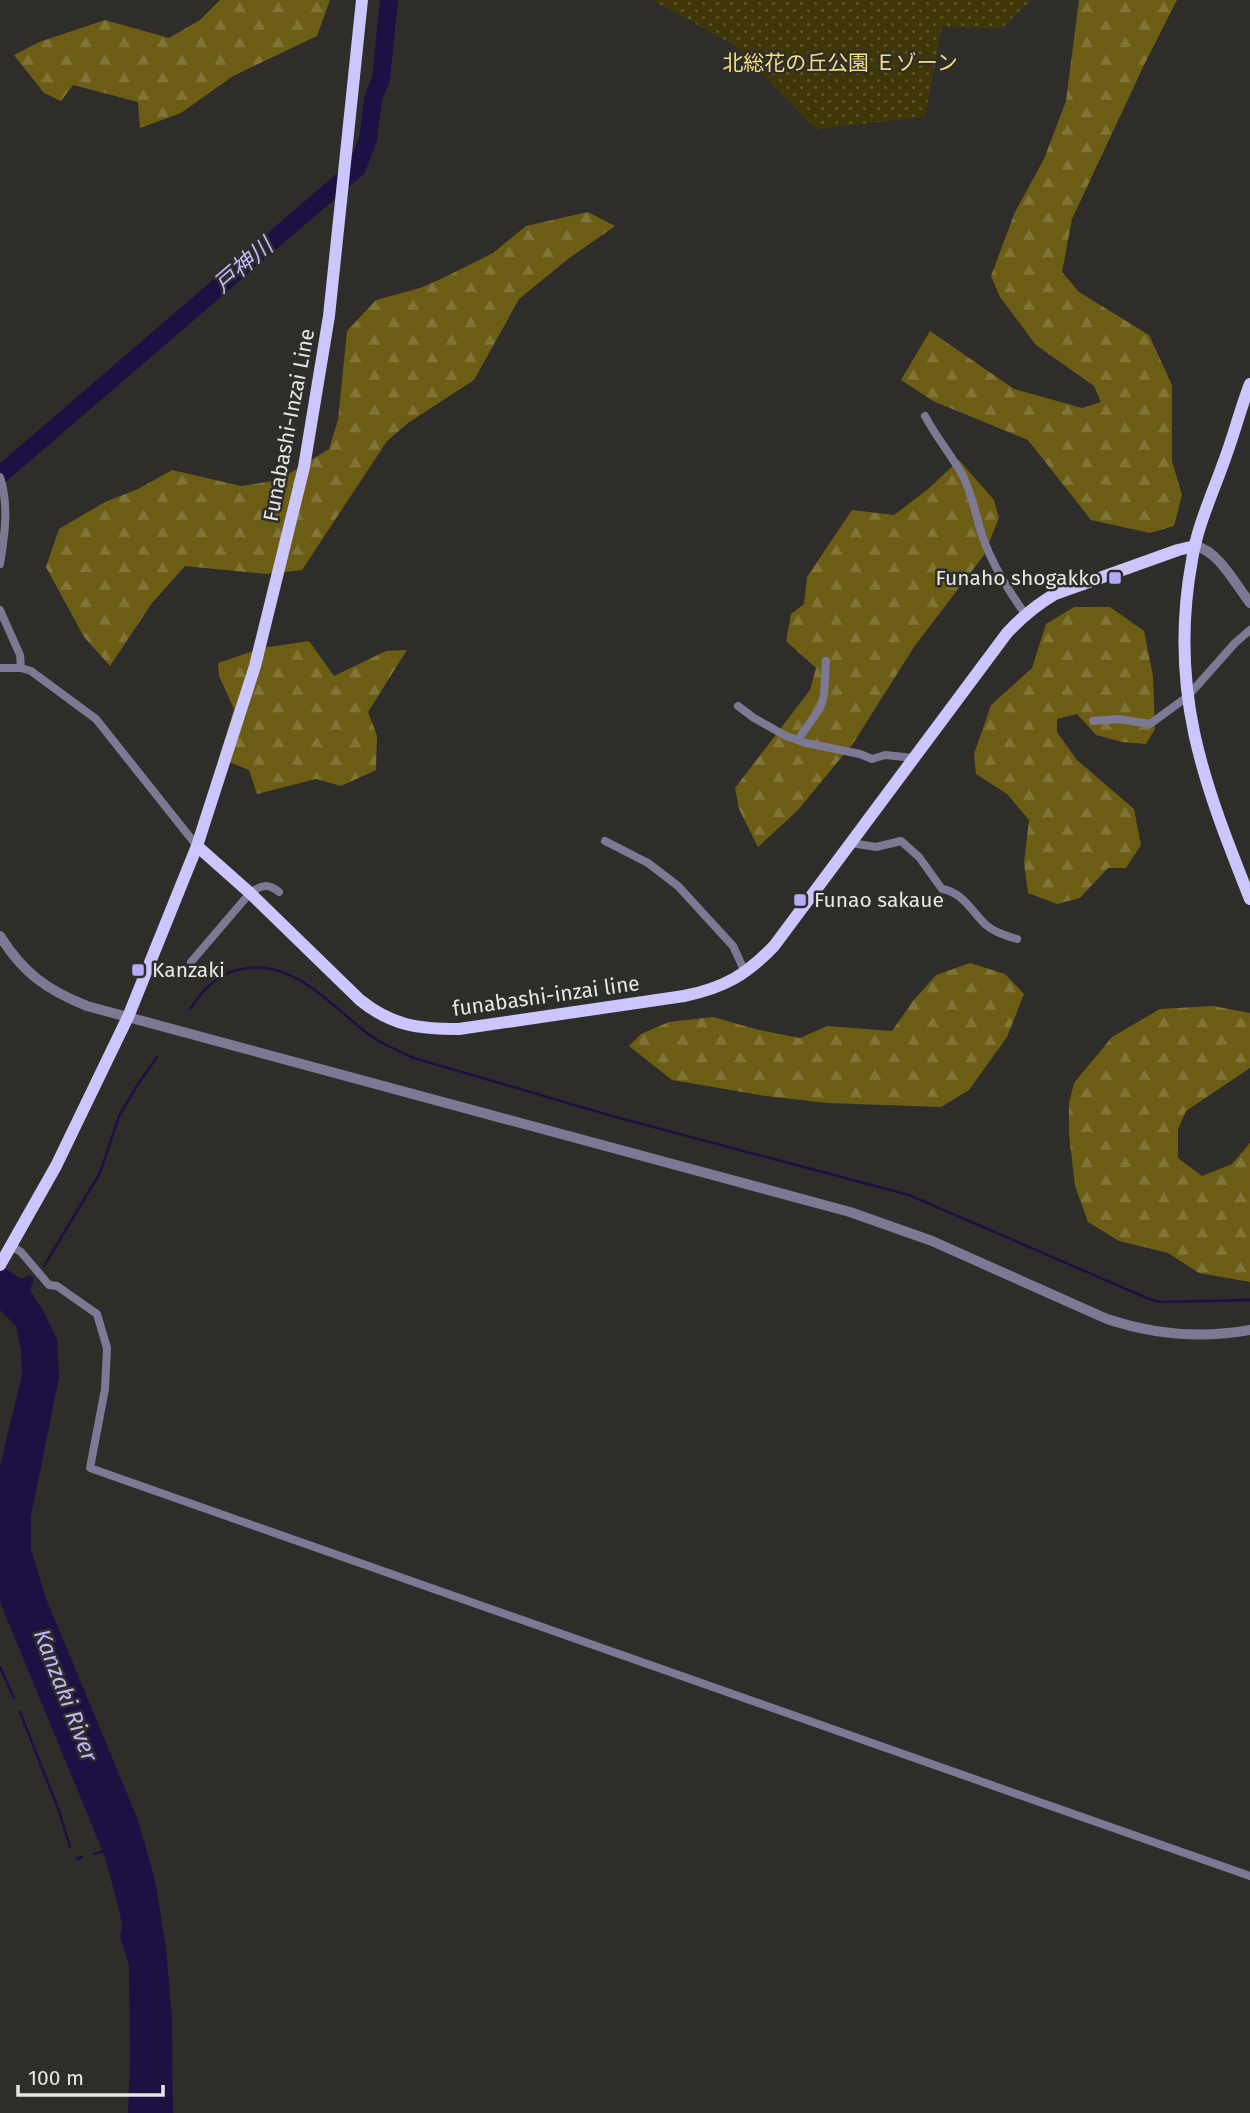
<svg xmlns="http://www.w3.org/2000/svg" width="1250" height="2113" font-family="'Fira Sans','Noto Sans JP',sans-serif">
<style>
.grass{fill:url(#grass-dots)}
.forest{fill:url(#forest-firs)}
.water{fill:#1d1042}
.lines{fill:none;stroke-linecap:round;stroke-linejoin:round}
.stream{stroke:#1d1042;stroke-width:2.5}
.river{stroke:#1d1042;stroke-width:18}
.minor{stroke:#7c7994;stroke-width:8}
.tertiary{stroke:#7c7994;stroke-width:10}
.primary{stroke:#cbc6fd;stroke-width:12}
.poi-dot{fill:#b5acf8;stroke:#2e2d2a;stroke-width:2.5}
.labels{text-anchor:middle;stroke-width:5;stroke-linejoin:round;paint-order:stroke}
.park-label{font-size:21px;fill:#f4df7e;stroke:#2e2d2a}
.street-label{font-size:21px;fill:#e6e6e3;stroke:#2e2d2a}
.poi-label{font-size:21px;fill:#e6e6e3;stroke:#2e2d2a;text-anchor:start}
.water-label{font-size:23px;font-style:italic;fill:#beb7fc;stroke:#2e2d2a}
</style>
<defs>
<pattern id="grass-dots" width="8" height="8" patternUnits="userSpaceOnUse" patternTransform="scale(1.75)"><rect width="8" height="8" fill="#403708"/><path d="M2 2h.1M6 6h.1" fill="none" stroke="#5c542c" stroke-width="1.8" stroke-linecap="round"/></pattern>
<pattern id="forest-firs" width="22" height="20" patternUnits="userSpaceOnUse" patternTransform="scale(1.75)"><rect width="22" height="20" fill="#6c5d15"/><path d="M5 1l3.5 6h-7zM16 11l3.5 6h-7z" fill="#817437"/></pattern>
</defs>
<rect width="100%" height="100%" fill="#2e2d2a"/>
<path class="grass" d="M652,0H1031L1002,28L942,27L925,117L816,129L734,45Z"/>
<path class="forest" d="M220,0H330L317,36L233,76L181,113L140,128L138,102L73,85L61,101L44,93L14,55L39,42L105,20L169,38L200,20Z
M1079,0H1177L1144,65L1072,219L1062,272L1079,292L1149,335L1172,385V461L1182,495L1174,526L1150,533L1091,520L1028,440L933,401L901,380L930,331L1014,389L1082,408L1101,402L1094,386L1036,345L1000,297L991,276L1015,212L1044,159L1066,101Z
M588,212L615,226L568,259L519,299L474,380L408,423L387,441L302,570L267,574L185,566L152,603L110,666L84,637L46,567L59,529L105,502L138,489L172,470L241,486L279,480L329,449L338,420L347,331L376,300L420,288L443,278L493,253L526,226Z
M959,460L994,500L999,518L984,555L914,647L854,742L798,810L758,847L739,809L735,788L810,690L816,668L786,641L791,614L804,604L807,577L852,510L894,515L927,490Z
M1074,607H1110L1144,631L1153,676L1155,729L1146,744L1122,742L1096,735L1077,714L1057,719V732L1077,760L1134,809L1141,845L1126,868H1108L1080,898L1057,904L1028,893L1024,863L1029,820L1007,794L976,774L974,754L991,705L1032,668L1046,624Z
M309,641L334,676L386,651L407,650L368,712L377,736L376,770L341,786L316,779L257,794L249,770L219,758L234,709L219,676L218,663L262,648Z
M970,963L1005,974L1024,994L1007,1037L969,1090L941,1107L827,1103L766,1096L672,1080L629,1046L641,1034L669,1022L713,1017L759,1030L800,1038L827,1026L892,1031L913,1001L936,975Z
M1213,1006L1250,1013V1068L1186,1111L1178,1129V1158L1202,1176L1232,1164L1250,1143V1282L1199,1273L1168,1253L1119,1241L1088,1222L1075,1186L1069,1134V1103L1074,1083L1112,1037L1160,1009Z"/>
<path class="water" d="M0,1265L21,1279L30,1275L34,1279L30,1290L44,1312L57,1340L59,1377L31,1516V1549L45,1596L138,1820L155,1880L166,1948L172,2020L173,2113H128L130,2061L129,1965L120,1937L122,1925L118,1905L105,1858L96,1835L0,1602V1466L22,1375L21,1350L16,1326L0,1310Z"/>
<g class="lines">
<path class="stream" d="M190,1009C205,987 220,971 248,968C298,962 334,1009 371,1036C384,1045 399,1051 414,1058L612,1116L909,1195L1149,1299L1161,1302L1250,1300
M44,1266L100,1173L119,1116L138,1084L157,1057
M0,1667L14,1698
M20,1712L59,1811L70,1847
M94,1854L105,1851
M77,1859L82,1857"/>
<path class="river" d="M0,475L357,168L368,139L373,99L381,79L389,0"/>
<path class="minor" d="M925,416C936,437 952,456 963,476C973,496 976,518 983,538C993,566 1008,590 1025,614
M0,477C9,505 5,534 0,564
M0,610L20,655L21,668
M0,668H21L31,671L96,719L197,846
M738,706L754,718L786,736L806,743L860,754L872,759L885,755L914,758
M1093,721L1118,719L1150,724L1187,697L1235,643L1250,630
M798,740L820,708L824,696L826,661
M605,841L648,863L678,886L733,946L745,972
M851,843L876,847L901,841L919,857L942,889C964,893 971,911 986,925C994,932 1006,936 1017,939
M191,962L250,893C261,885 268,883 279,892
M11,1246L21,1252L49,1285L57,1286L97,1314L107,1348L105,1389L90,1468L1250,1876"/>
<path class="tertiary" d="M1195,546C1218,550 1236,585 1250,603
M0,936C23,973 47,990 87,1006L850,1212L932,1241L1107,1319C1155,1335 1201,1339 1250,1330"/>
<path class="primary" d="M1250,384C1240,410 1233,438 1223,464C1212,495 1197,527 1192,560C1168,690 1203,781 1250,899
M197,846L250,893L360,1000C392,1026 419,1029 459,1029L684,996C724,988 746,975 774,946L1007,633C1022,617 1036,605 1055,594L1178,550L1195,546
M0,1265L56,1166L128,1017L197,846L255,666L304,467L329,316L362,0"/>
</g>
<g class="poi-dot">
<rect x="1108" y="571" width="14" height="14" rx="3.5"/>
<rect x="793" y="893" width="14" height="14" rx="3.5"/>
<rect x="131" y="963" width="14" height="14" rx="3.5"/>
</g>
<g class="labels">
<g class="park-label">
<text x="840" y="70">北総花の丘公園 Ｅゾーン</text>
</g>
<g class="street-label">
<text transform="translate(289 425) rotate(-79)" y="7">Funabashi-Inzai Line</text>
<text transform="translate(546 996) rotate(-8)" y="7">funabashi-inzai line</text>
</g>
<g class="poi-label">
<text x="1101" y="585" text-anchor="end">Funaho shogakko</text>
<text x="814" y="907">Funao sakaue</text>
<text x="152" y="977">Kanzaki</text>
</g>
<g class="water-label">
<text transform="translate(243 265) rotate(-41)" y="8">戸神川</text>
<text transform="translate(66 1695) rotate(69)" y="8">Kanzaki River</text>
</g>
</g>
<path d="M18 2085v10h145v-10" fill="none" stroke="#e6e6e3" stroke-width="3.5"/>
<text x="28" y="2085" font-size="21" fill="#e6e6e3" stroke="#2e2d2a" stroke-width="5" paint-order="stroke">100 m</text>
</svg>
